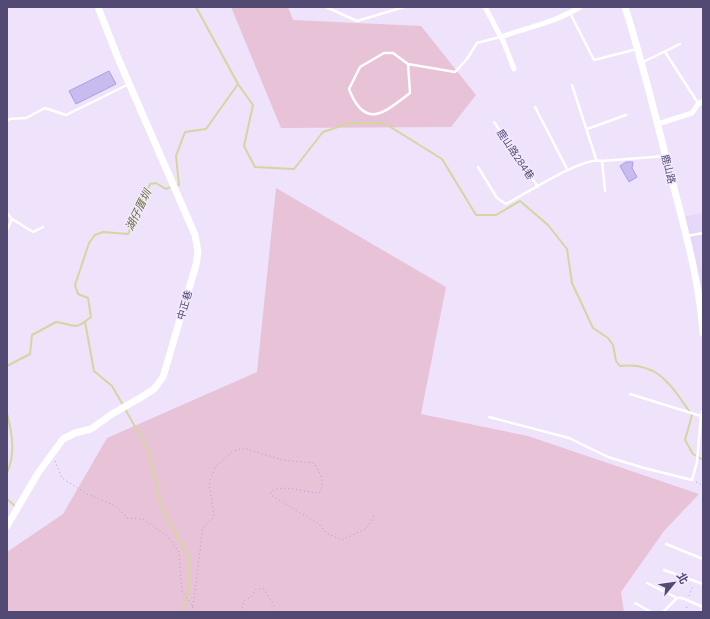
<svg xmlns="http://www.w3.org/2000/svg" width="710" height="619" font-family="'DM Sans','Noto Sans TC',sans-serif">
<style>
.residential{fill:#e5d8f8}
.green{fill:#e8c2d7}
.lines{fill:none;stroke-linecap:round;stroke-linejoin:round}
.stream{stroke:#d5d59f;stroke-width:2}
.building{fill:#c8bbf0;stroke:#ac9ce2}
.path{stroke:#ab9fd4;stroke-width:1;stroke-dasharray:1 3;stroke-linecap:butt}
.lane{stroke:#fff;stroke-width:2.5}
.street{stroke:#fff;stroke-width:5}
.secondary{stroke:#fff;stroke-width:7}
.labels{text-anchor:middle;stroke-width:3;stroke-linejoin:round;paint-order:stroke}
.street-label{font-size:10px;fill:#524a72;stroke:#f3e9fe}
.water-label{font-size:11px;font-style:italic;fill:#696a38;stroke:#f3e9fe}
</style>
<rect width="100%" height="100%" fill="#eee3fb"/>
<path class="residential" d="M703,213V289H702L683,217Z"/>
<path class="green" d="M231,7H288L293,20L421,26L476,95L451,127L281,128Z
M276,188L446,287L421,414L528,436L699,494L664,531L621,592L624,612H7V552L63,514L107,438L257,372Z"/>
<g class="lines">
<path class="stream" d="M196,7L238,84L253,105L244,146L255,167L294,169L323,132L350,123H384L442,159L476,215H496L520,201L548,225L567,249L572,283L593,328L608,338L613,345L616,361L620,366C660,362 671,386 692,415L685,440L693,454L703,460
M176,186L179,185L176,156L185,132L206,129L238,84
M85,322L94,371L112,386L123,405
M7,366L30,354L32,335L56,322C76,325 74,331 91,317L88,298L78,294L75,285L89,243L95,235L103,232L128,234L150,184L156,183L166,189L171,187
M125,409L149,451L161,506L189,558V586L183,612
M7,413C12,434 16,452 7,473
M7,499L16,507"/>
</g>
<path class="building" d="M109,71L116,84L76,104L69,91Z
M626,162H633L632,168L637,177L629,182L620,166Z"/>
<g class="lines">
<path class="path" d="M55,461L62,478L87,494L116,506L127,518L143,519L166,535L179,552L182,592L193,606L192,612
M696,482L703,485
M689,596L693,586
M193,606L203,527L214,517L209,482L216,466L233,451L244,448L282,460L314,463C320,473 326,482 319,493C302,492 286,484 271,491V495L319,524L326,533L342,540L367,528L374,516
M241,612L244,601L252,596L256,589H264L276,609
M686,612L687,605"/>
<path class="lane" d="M326,7L357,21L404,7
M570,13L594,60L637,49
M665,52L698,103
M643,62L680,44
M408,64L410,93C385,112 365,131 349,89L360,67L384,53H393L408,64L455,72L467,59L477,43L500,37
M572,85L596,159
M535,107L567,169
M7,121L10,119L26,118L45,108L66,115L129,84
M494,122L538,187
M587,129L626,115
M602,161L605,191
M478,167L497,198L506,204C524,195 584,155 602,161L665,156
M7,213L12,219L33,232L43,227
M7,230L12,219
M687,236L703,233
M630,394L701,416
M489,417L569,438L608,457L644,468L692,480L697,462L701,416L703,410
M666,544L703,559
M664,570L703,584
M647,583L677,598H682L703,607
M635,603L651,612
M663,612L677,598"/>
<path class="street" d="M485,7L504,43L514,69
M501,37C528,27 554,23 580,7
M658,124L692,113L698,104L703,101"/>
<path class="secondary" d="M625,7C642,60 655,115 669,169C683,223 699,277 703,333
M7,526L38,473L63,439L75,433L91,429L112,414L140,398L154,389L163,377L196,265L198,252L195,235L118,58L98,7"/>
</g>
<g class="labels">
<g class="street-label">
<text transform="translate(516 154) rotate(56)" y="4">鹿山路284巷</text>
<text transform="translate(669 169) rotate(76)" y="4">鹿山路</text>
<text transform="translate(184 305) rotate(-74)" y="4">中正巷</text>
</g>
<g class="water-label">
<text transform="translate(138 210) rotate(-64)" y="4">湖仔厝圳</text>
</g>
</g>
<rect width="710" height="619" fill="none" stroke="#524a72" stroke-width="16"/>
<g transform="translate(674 583) rotate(61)" stroke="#f3e9fe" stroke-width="3" paint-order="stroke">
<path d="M0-3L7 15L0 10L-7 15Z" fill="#524a72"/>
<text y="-6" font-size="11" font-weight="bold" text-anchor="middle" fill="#524a72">北</text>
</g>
</svg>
